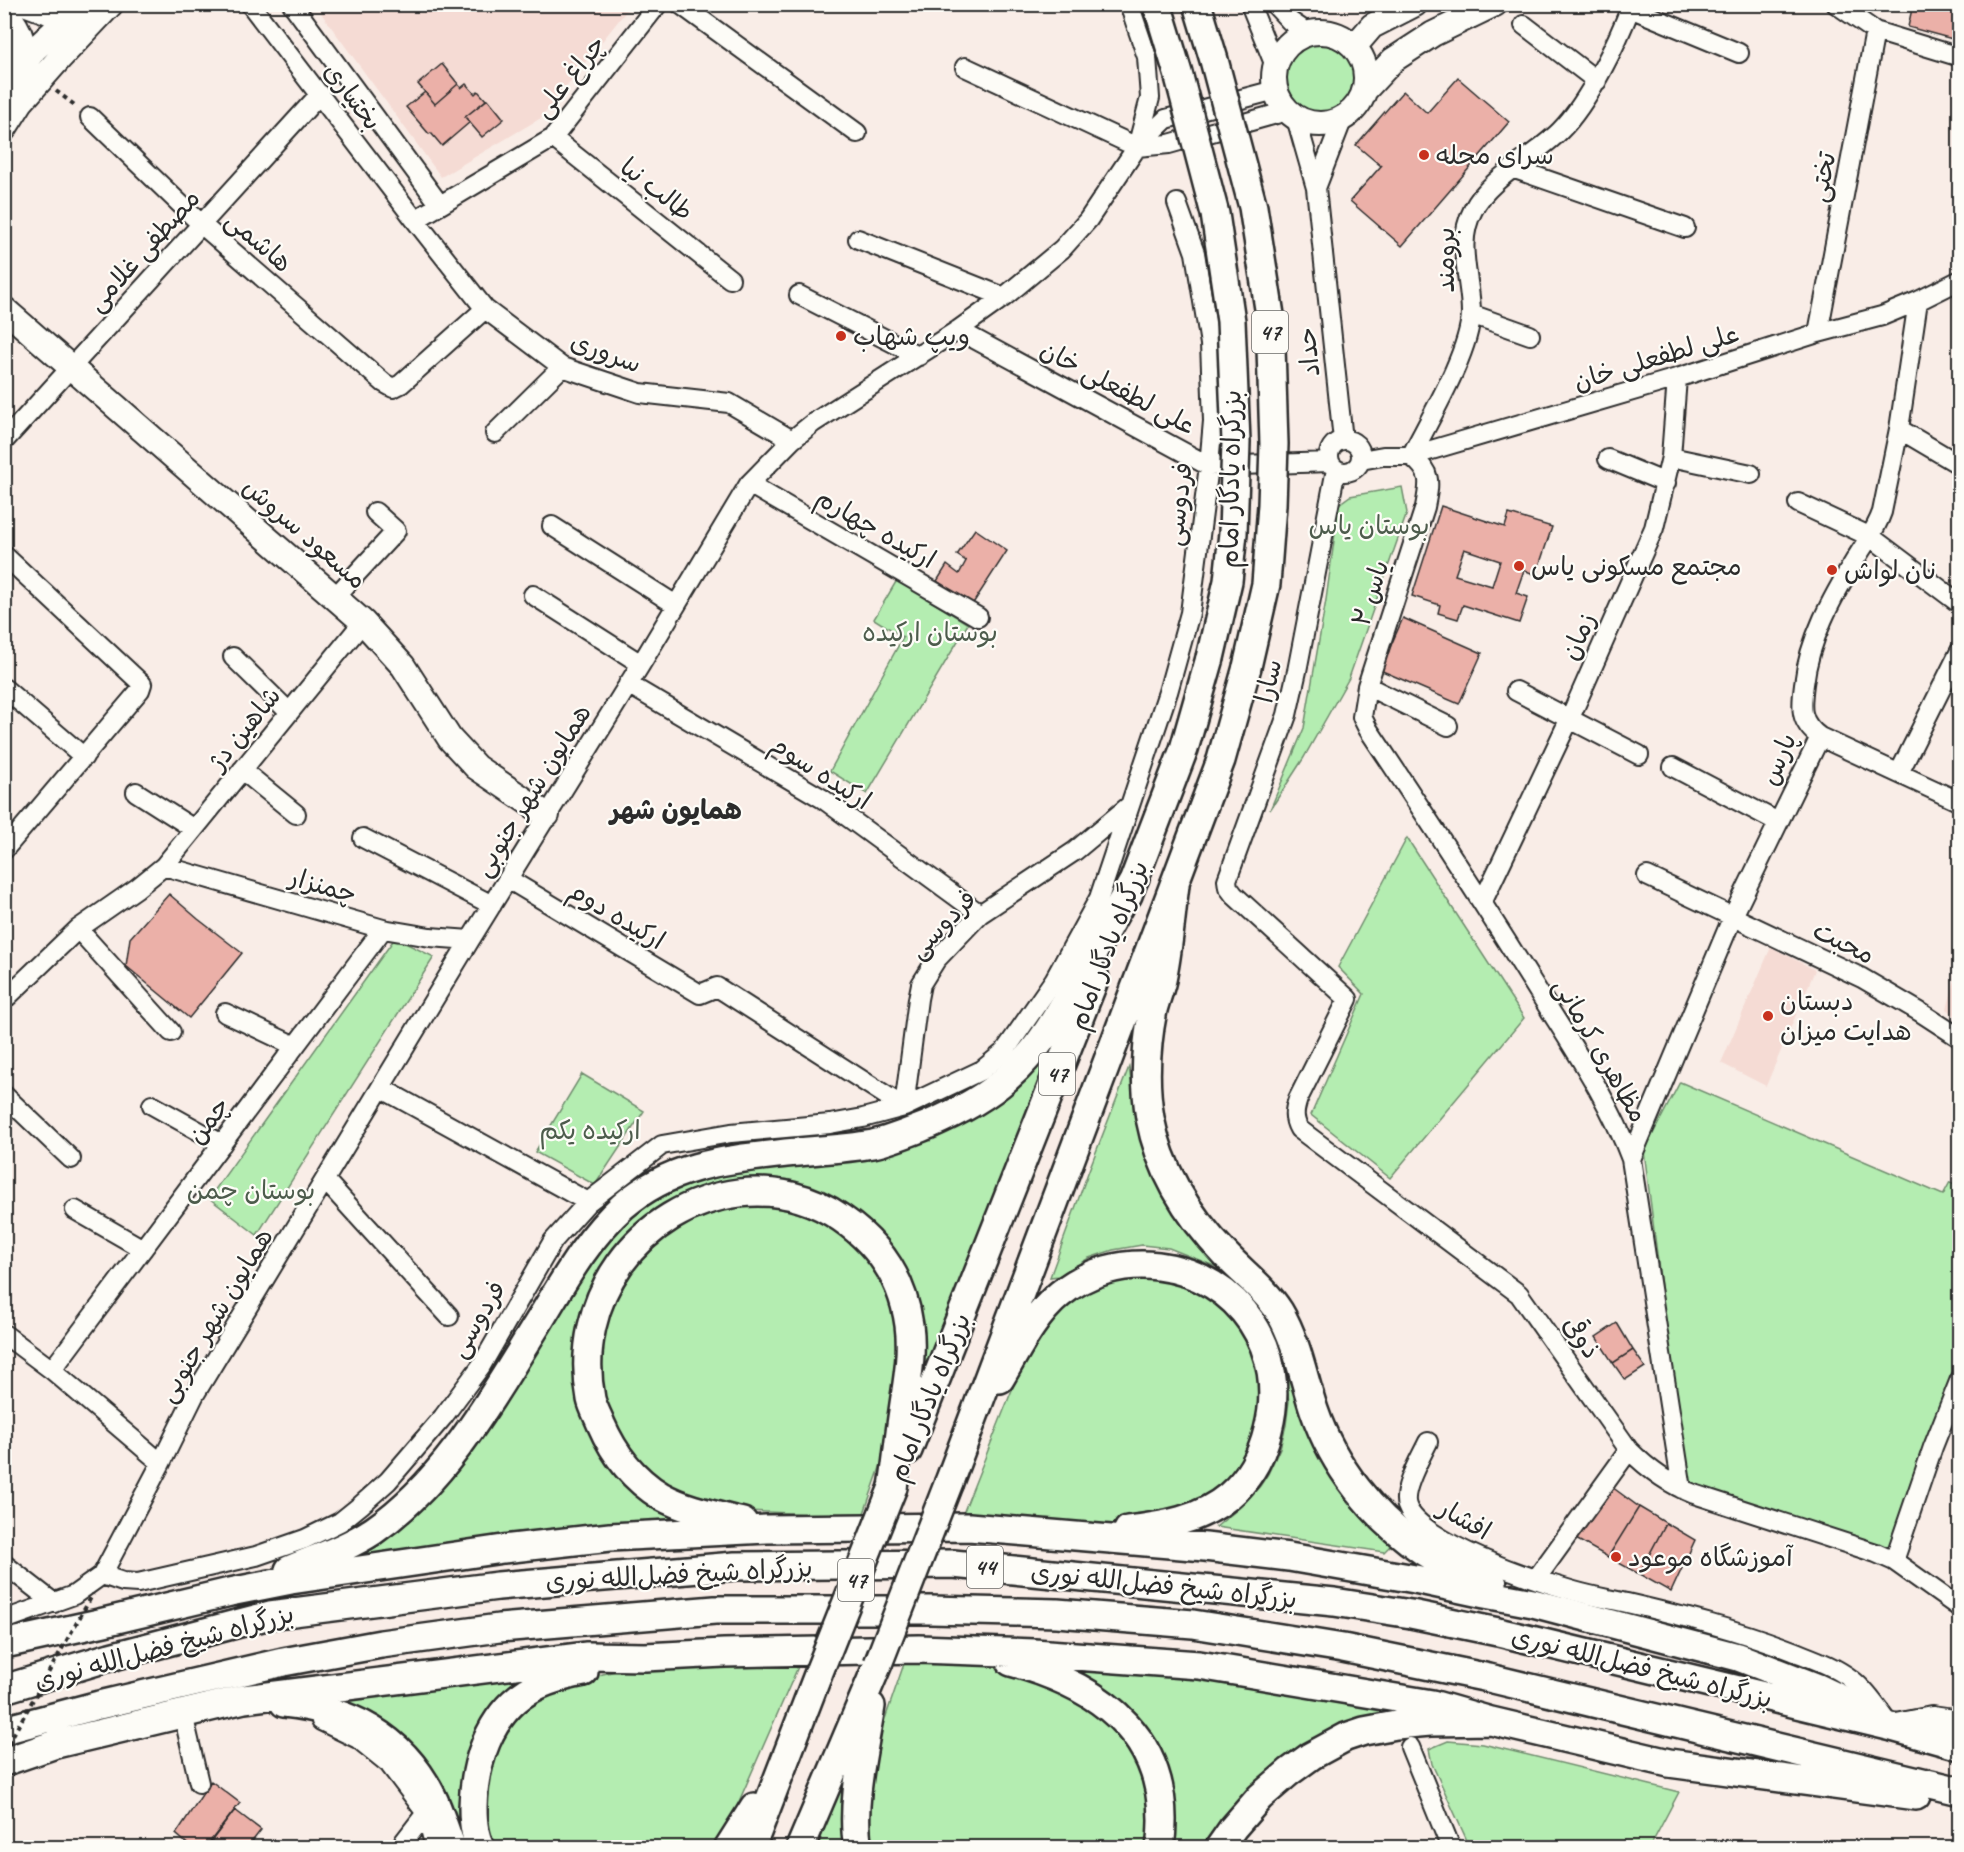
<svg xmlns="http://www.w3.org/2000/svg" width="1964" height="1852" font-family="Caveat,'Playpen Sans Arabic',sans-serif">
<style>
.built{fill:#f5dbd4}
.green{fill:#b4edb1;stroke:#708c6e;stroke-width:1.5}
.building{fill:#ebb0a8;stroke:#2b2b2b;stroke-width:1.5;fill-rule:evenodd}
.lines{fill:none;stroke-linecap:round;stroke-linejoin:round}
.minor-casing{stroke:#2b2b2b;stroke-width:22}
.major-casing{stroke:#2b2b2b;stroke-width:28}
.highway-casing{stroke:#2b2b2b;stroke-width:32}
.path{stroke:#2b2b2b;stroke-width:4;stroke-dasharray:4.5 4.5;stroke-linecap:butt}
.minor{stroke:#fdfcf7;stroke-width:18}
.major{stroke:#fdfcf7;stroke-width:24}
.highway{stroke:#fdfcf7;stroke-width:27}
.highway-bridge-casing{stroke:#2b2b2b;stroke-width:32;stroke-linecap:butt}
.path-bridge{stroke:#2b2b2b;stroke-width:4;stroke-dasharray:4.5 4.5;stroke-linecap:butt}
.highway-bridge{stroke:#fdfcf7;stroke-width:27}
.poi-dot{fill:#c8321e;stroke:#fdfcf7;stroke-width:2}
.labels{text-anchor:middle;stroke-width:4.5;stroke-linejoin:round;paint-order:stroke}
.shield{fill:#fdfcf7;stroke:#6a6a68;stroke-width:1.5}
.shield-label{font-size:24px;font-weight:bold;fill:#2b2b2b}
.street-label{font-size:26px;fill:#2b2b2b;stroke:#fdfcf7}
.poi-label{font-size:26px;fill:#2b2b2b;stroke:#fdfcf7;text-anchor:start}
.park-label{font-size:26px;fill:#4d5c4c;stroke:#fdfcf7}
.neighbourhood-label{font-size:27px;font-weight:bold;fill:#2b2b2b;stroke:#fdfcf7}
</style>
<rect width="100%" height="100%" fill="#f9ede7"/>
<filter id="ink" filterUnits="userSpaceOnUse"><feTurbulence type="fractalNoise" baseFrequency=".0167" numOctaves="2"/><feDisplacementMap in="SourceGraphic" scale="12" xChannelSelector="R" yChannelSelector="G"/><feConvolveMatrix kernelMatrix="1 2 1 2 8 2 1 2 1" color-interpolation-filters="sRGB"/></filter>
<g filter="url(#ink)">
<path class="built" d="M315,5H631L541,118L441,177Z
M1771,947L1815,970L1766,1086L1721,1063Z
M1959,965V1019L1947,1009Z"/>
<path class="green" d="M1287 78a34 34 0 1 1 68 0a34 34 0 1 1-68 0Z
M1402,487L1407,513L1349,678L1303,759L1270,810L1304,728L1326,600L1339,504L1350,496Z
M897,580L968,624L867,794L830,771L903,637L874,619Z
M1407,838L1524,1018L1390,1178L1311,1115L1364,994L1338,967Z
M395,938L434,957L257,1235L209,1198Z
M1072,1007L909,1427L893,1253L769,1180L741,1179L708,1185L677,1197L650,1213L619,1243L606,1262L591,1291L580,1318L576,1350L578,1391L587,1429L604,1458L729,1524L287,1577L372,1541L579,1271L634,1209L690,1177L930,1136Z
M1129,1067L1135,1108L1142,1141L1150,1166L1161,1189L1176,1215L1211,1255L1265,1305L1368,1515L1390,1546L1384,1552L1216,1527L1244,1504L1260,1486L1268,1474L1280,1448L1286,1425L1289,1401L1282,1365L1275,1339L1261,1313L1238,1285L1219,1268L1169,1248L1142,1245L1113,1250L1089,1258L1059,1276L1050,1277L1089,1170Z
M582,1074L644,1111L595,1185L535,1152Z
M1680,1082L1943,1195L1950,1182L1959,1186V1359L1887,1551L1686,1484L1644,1151Z
M742,1205H774L813,1216L843,1233L880,1271L900,1318L897,1419L863,1516L745,1511L716,1506L665,1486L627,1449L613,1424L604,1398L600,1349L611,1308L633,1270L660,1239L682,1223L710,1211Z
M1169,1276L1222,1301L1260,1361L1262,1418L1239,1471L1191,1510L1142,1522L1112,1525L962,1516L1029,1347L1047,1319L1099,1282Z
M907,1655L988,1664L1017,1670L1050,1681L1123,1731L1151,1790V1847L870,1848L866,1821L876,1745Z
M1033,1659L1219,1677L1435,1715L1287,1758L1262,1776L1229,1812L1204,1847H1169L1160,1760Z
M801,1660L719,1847H494L490,1839L483,1806L488,1769L515,1713L564,1683L616,1671Z
M590,1661L507,1695L471,1847H462L457,1834L307,1698Z
M858,1737L851,1847L811,1848Z
M1448,1741L1483,1744L1679,1792L1650,1847H1470L1432,1764L1429,1749Z"/>
<path class="building" d="M1913,4H1960V41L1908,27Z
M442,64L458,84L435,104L418,84Z
M1458,78L1509,122L1402,246L1350,201L1381,166L1356,145L1403,91L1427,113Z
M458,84L461,88L466,84L475,94L478,91L486,100L465,117L470,122L442,146L431,133L429,134L406,107L425,92L435,104Z
M488,99L504,119L482,137L465,117Z
M1441,506L1505,527L1509,514L1552,527L1536,575L1524,570L1516,593L1528,597L1519,623L1463,605L1458,619L1438,613L1440,605L1412,596ZM1464,549L1500,561L1492,586L1455,575Z
M975,529L1007,551L972,605L937,581L947,565L959,574L966,561L957,555Z
M1403,618L1482,653L1459,704L1380,670Z
M169,894L198,919L242,953L189,1018L126,966L130,938Z
M1617,1323L1633,1350L1613,1363L1596,1337Z
M1633,1350L1645,1367L1625,1380L1613,1363Z
M1612,1487L1639,1507L1608,1557L1574,1538Z
M1639,1507L1666,1523L1639,1574L1608,1557Z
M1666,1523L1695,1540L1671,1592L1639,1574Z
M211,1781L240,1803L205,1848H192L176,1834Z
M235,1810L261,1830L247,1848H206Z"/>
<g class="lines">
<defs>
<path id="minor" d="M18,4L73,24
M250,4L415,220L485,309L562,367L640,393L729,403L792,440
M292,4L440,205
M680,4L857,133
M1250,4L1275,66
M1274,4L1290,21L1308,33
M1836,4L1875,31L1960,57
M1630,8L1739,53
M1524,25L1597,81
M965,67L1137,147
M1275,90L1166,119L1137,147L1169,144L1287,111
M90,117L201,224L384,383L393,388L401,384L485,309
M1296,118L1316,188L1343,440
M553,138L730,279
M1515,169L1685,228
M1316,188L1343,118
M415,220L553,138L658,4
M858,239L1004,297
M799,295L919,356
M1918,301L1899,429L1882,512C1876,530 1865,543 1855,560C1832,598 1809,639 1804,684C1801,707 1799,722 1820,737L1960,802
M1471,314L1530,335
M958,330L1209,466L1330,462
M1818,333L1875,31
M1899,429L1960,465
M495,433L562,367
M1329 456a16 16 0 1 1 32 0a16 16 0 1 1-32 0Z
M4,441L320,94
M1411,456C1432,472 1430,482 1425,507L1367,686L1362,717L1368,729C1427,817 1485,906 1541,996C1574,1049 1609,1100 1631,1159L1682,1489
M1411,456C1429,420 1470,352 1471,313C1471,278 1455,244 1473,210C1489,178 1534,157 1560,131C1589,102 1617,43 1632,4
M1671,457L1751,474
M1608,459L1666,483
M1361,460L1383,456H1411L1677,378L1818,333L1882,316L1918,301L1960,280
M1336,469L1297,671L1287,715L1227,880L1228,887L1234,895L1348,999L1298,1099C1294,1111 1293,1118 1299,1129L1519,1294L1629,1450C1647,1468 1670,1485 1694,1494L1876,1553L1894,1561L1960,1608
M749,484L978,617
M1798,503L1871,537L1960,604
M552,526L676,605
M4,555L142,684L140,690L4,850
M533,595L641,664
M335,597L396,531L375,512
M233,657L289,712
M628,684L823,799L980,914
M1367,686L1448,726
M4,688L84,757
M1516,691L1639,755
M1673,767L1778,822
M242,770L296,814
M1899,773L1960,651
M136,792L194,829
M363,838L492,905
M164,866L383,929L430,937L470,940
M1647,876L1862,978L1920,1012L1960,1038
M508,879L700,994L717,987L904,1107L918,999L921,984L936,960L980,914L1075,851L1129,806
M1483,901L1569,720L1654,528L1671,457L1677,378
M78,929L171,1032
M4,1000L78,929L137,888L164,866L363,622
M225,1013L295,1046
M381,1088L588,1202
M4,1095L71,1159
M152,1105L222,1144
M1631,1159L1733,916L1820,737
M325,1180L449,1316
M75,1210L143,1249
M4,1334L52,1370L161,1463
M52,1370L383,929
M1428,1442C1421,1457 1401,1490 1407,1506C1419,1542 1537,1581 1574,1591C1591,1596 1609,1599 1627,1603C1683,1616 1739,1630 1793,1651C1813,1659 1834,1666 1851,1679C1867,1691 1879,1711 1892,1727
M1894,1561L1933,1447L1960,1379
M4,1564L54,1603
M102,1575L123,1582L138,1583L256,1556L305,1539L340,1522L361,1505L388,1481L443,1417L481,1366L553,1241L588,1202L662,1145L731,1133L830,1124L863,1118L904,1107L982,1070L1004,1052L1054,980L1099,898L1168,692L1190,613L1209,466L1213,421L1210,344L1195,253L1177,203
M1536,1579L1629,1450
M4,1620L74,1595L102,1575L161,1463L195,1394L470,940L641,664L749,484L792,440L813,423L958,330L1004,297L1062,249L1088,220L1137,147L1150,98L1147,57L1129,4
M183,1714L199,1783
M321,1721L358,1739L389,1764L426,1813L435,1848
M1410,1747L1451,1848
M399,1848L426,1813"/>
<path id="major" d="M4,10C22,31 28,45 15,70
M1274 78a46 46 0 1 1 92 0a46 46 0 1 1-92 0Z
M1354,47L1372,26L1415,4
M4,89L35,49L83,4
M1365,90L1393,60L1433,34L1495,4
M4,129L21,102L59,59L111,4
M4,309L363,622L403,666L450,739L476,767L547,815
M1892,1727L1932,1719L1960,1723"/>
<path id="highway" d="M1175,885C1171,915 1169,945 1163,975C1161,987 1156,998 1153,1010C1146,1045 1144,1083 1150,1118C1160,1171 1189,1217 1226,1255C1244,1274 1265,1289 1279,1311C1297,1341 1303,1377 1314,1410C1333,1466 1374,1518 1423,1551C1445,1565 1470,1573 1493,1584
M1128,895L1184,749L1210,658
M1000,1379C1017,1350 1034,1315 1060,1294C1088,1271 1123,1262 1158,1266C1240,1276 1289,1351 1268,1430C1262,1455 1249,1479 1229,1496C1201,1520 1163,1526 1128,1530
M908,1450L1095,978
M949,1482L1221,760L1247,667
M743,1522C715,1515 686,1510 661,1496C633,1479 614,1454 601,1424C598,1416 593,1408 591,1399C572,1300 638,1206 739,1193C775,1189 811,1197 841,1218C879,1244 903,1280 909,1325C913,1354 907,1382 903,1411C899,1436 897,1462 893,1487
M289,1570C317,1558 347,1548 373,1531C447,1480 492,1397 538,1323C563,1282 587,1238 623,1206C672,1164 725,1160 786,1153C815,1150 844,1149 873,1144C891,1140 910,1132 928,1125C956,1113 984,1099 1007,1078C1041,1049 1063,1007 1084,969C1101,939 1118,908 1135,878
M4,1644L104,1622L230,1592L291,1580L503,1549L610,1537L767,1529L969,1527L1205,1547L1289,1557L1415,1579L1485,1594L1533,1603L1738,1657L1816,1687L1860,1708
M1011,1662C1105,1687 1175,1742 1160,1848
M4,1689L110,1657L270,1615L498,1586L735,1566L953,1564L1334,1602L1411,1614L1498,1632L1892,1727L1960,1746
M284,1703C350,1710 401,1735 432,1796C440,1812 445,1831 452,1848
M4,1730L99,1705L283,1662L381,1644L499,1628L715,1610H930L1057,1613L1193,1624L1343,1648L1489,1678L1960,1791
M4,1762L56,1744L244,1699L587,1656L645,1657L724,1653L919,1649L1034,1653L1199,1665L1432,1704L1491,1721
M481,1848C474,1836 473,1820 473,1807C474,1764 489,1715 528,1691C545,1680 565,1676 584,1672
M728,1848L754,1807
M751,1848L819,1672
M800,1848L878,1664
M858,1848C850,1805 864,1749 871,1706
M1219,1848L1233,1828L1260,1797L1289,1772L1311,1756L1346,1737L1364,1731L1396,1725L1430,1722L1491,1721L1669,1763L1916,1796"/>
</defs>
<use href="#minor" class="minor-casing"/>
<use href="#major" class="major-casing"/>
<use href="#highway" class="highway-casing"/>
<path class="path" d="M56,91L76,106"/>
<use href="#minor" class="minor"/>
<use href="#major" class="major"/>
<use href="#highway" class="highway"/>
<defs>
<path id="highway-bridge" d="M1157,4L1178,73L1215,214L1231,321L1236,442L1233,533L1228,581L1210,658
M1197,4L1214,60L1253,207L1270,315L1274,444L1272,505L1266,584L1247,667
M878,1664L949,1482
M819,1672L893,1487"/>
</defs>
<use href="#highway-bridge" class="highway-bridge-casing"/>
<path class="path-bridge" d="M4,1751L93,1594"/>
<use href="#highway-bridge" class="highway-bridge"/>
</g>
</g>
<g class="poi-dot">
<circle cx="1424" cy="155" r="6"/>
<circle cx="841" cy="336" r="6"/>
<circle cx="1519" cy="566" r="6"/>
<circle cx="1832" cy="570" r="6"/>
<circle cx="1768" cy="1016" r="6"/>
<circle cx="1616" cy="1557" r="6"/>
</g>
<g class="labels">
<g class="shield">
<rect x="1252" y="311" width="36" height="42" rx="4.5"/>
<rect x="1039" y="1053" width="36" height="42" rx="4.5"/>
<rect x="967" y="1546" width="36" height="42" rx="4.5"/>
<rect x="838" y="1559" width="36" height="42" rx="4.5"/>
</g>
<g class="shield-label">
<text x="1270" y="340">47</text>
<text x="1057" y="1082">47</text>
<text x="985" y="1575">44</text>
<text x="856" y="1588">47</text>
</g>
<g class="street-label">
<text transform="translate(569 76) rotate(-51)" y="9">چراغ‌ علی</text>
<text transform="translate(353 96) rotate(53)" y="9">بختیاری</text>
<text transform="translate(1822 177) rotate(-79)" y="9">تختی</text>
<text transform="translate(657 189) rotate(38)" y="9">طالب‌ نیا</text>
<text transform="translate(259 241) rotate(41)" y="9">هاشمی</text>
<text transform="translate(143 250) rotate(-48)" y="9">مصطفی غلامی</text>
<text transform="translate(1445 260) rotate(-90)" y="9">برومند</text>
<text transform="translate(606 352) rotate(20)" y="9">سروری</text>
<text transform="translate(1308 353) rotate(-96)" y="9">حداد</text>
<text transform="translate(1656 357) rotate(-17)" y="9">علی لطفعلی خان</text>
<text transform="translate(1118 387) rotate(28)" y="9">علی لطفعلی خان</text>
<text transform="translate(1230 479) rotate(-89)" y="9">بزرگراه یادگار امام</text>
<text transform="translate(1178 504) rotate(-83)" y="9">فردوسی</text>
<text transform="translate(876 528) rotate(30)" y="9">ارکیده چهارم</text>
<text transform="translate(305 533) rotate(41)" y="9">مسعود سروش</text>
<text transform="translate(1370 593) rotate(-72)" y="9">یاس ۲</text>
<text transform="translate(1578 636) rotate(-66)" y="9">زمان</text>
<text transform="translate(1268 681) rotate(-77)" y="9">سارا</text>
<text transform="translate(244 728) rotate(-51)" y="9">شاهین دژ</text>
<text transform="translate(1778 759) rotate(-67)" y="9">پارس</text>
<text transform="translate(821 772) rotate(33)" y="9">ارکیده سوم</text>
<text transform="translate(532 790) rotate(-58)" y="9">همایون‌ شهر جنوبی</text>
<text transform="translate(323 885) rotate(16)" y="9">چمنزار</text>
<text transform="translate(617 915) rotate(31)" y="9">ارکیده دوم</text>
<text transform="translate(942 924) rotate(-46)" y="9">فردوسی</text>
<text transform="translate(1844 942) rotate(26)" y="9">محبت</text>
<text transform="translate(1108 945) rotate(-69)" y="9">بزرگراه یادگار امام</text>
<text transform="translate(1601 1050) rotate(60)" y="9">مظاهری کرمانی</text>
<text transform="translate(208 1120) rotate(-53)" y="9">چمن</text>
<text transform="translate(215 1315) rotate(-59)" y="9">همایون‌ شهر جنوبی</text>
<text transform="translate(477 1319) rotate(-59)" y="9">فردوسی</text>
<text transform="translate(1582 1337) rotate(55)" y="9">ذوقی</text>
<text transform="translate(929 1397) rotate(-68)" y="9">بزرگراه یادگار امام</text>
<text transform="translate(1465 1519) rotate(30)" y="9">افشار</text>
<text transform="translate(679 1574) rotate(-3)" y="9">بزرگراه شیخ فضل‌الله نوری</text>
<text transform="translate(1164 1585) rotate(6)" y="9">بزرگراه شیخ فضل‌الله نوری</text>
<text transform="translate(164 1647) rotate(-15)" y="9">بزرگراه شیخ فضل‌الله نوری</text>
<text transform="translate(1642 1667) rotate(14)" y="9">بزرگراه شیخ فضل‌الله نوری</text>
</g>
<g class="poi-label">
<text x="1436" y="164">سرای محله</text>
<text x="853" y="345">ویپ شهاب</text>
<text x="1531" y="575">مجتمع مسکونی یاس</text>
<text x="1844" y="579">نان لواش</text>
<text x="1780" y="1010">دبستان<tspan x="1780" dy="30">هدایت میزان</tspan></text>
<text x="1628" y="1566">آموزشگاه موعود</text>
</g>
<g class="park-label">
<text x="1369" y="534">بوستان یاس</text>
<text x="930" y="641">بوستان ارکیده</text>
<text x="590" y="1139">ارکیده یکم</text>
<text x="251" y="1199">بوستان چمن</text>
</g>
<g class="neighbourhood-label">
<text x="676" y="819">همایون شهر</text>
</g>
</g>
<rect width="1964" height="1852" fill="none" stroke="#fdfcf7" stroke-width="24"/>
<rect x="12" y="12" width="1940" height="1828" fill="none" stroke="#2b2b2b" stroke-width="2" filter="url(#ink)"/>
</svg>
